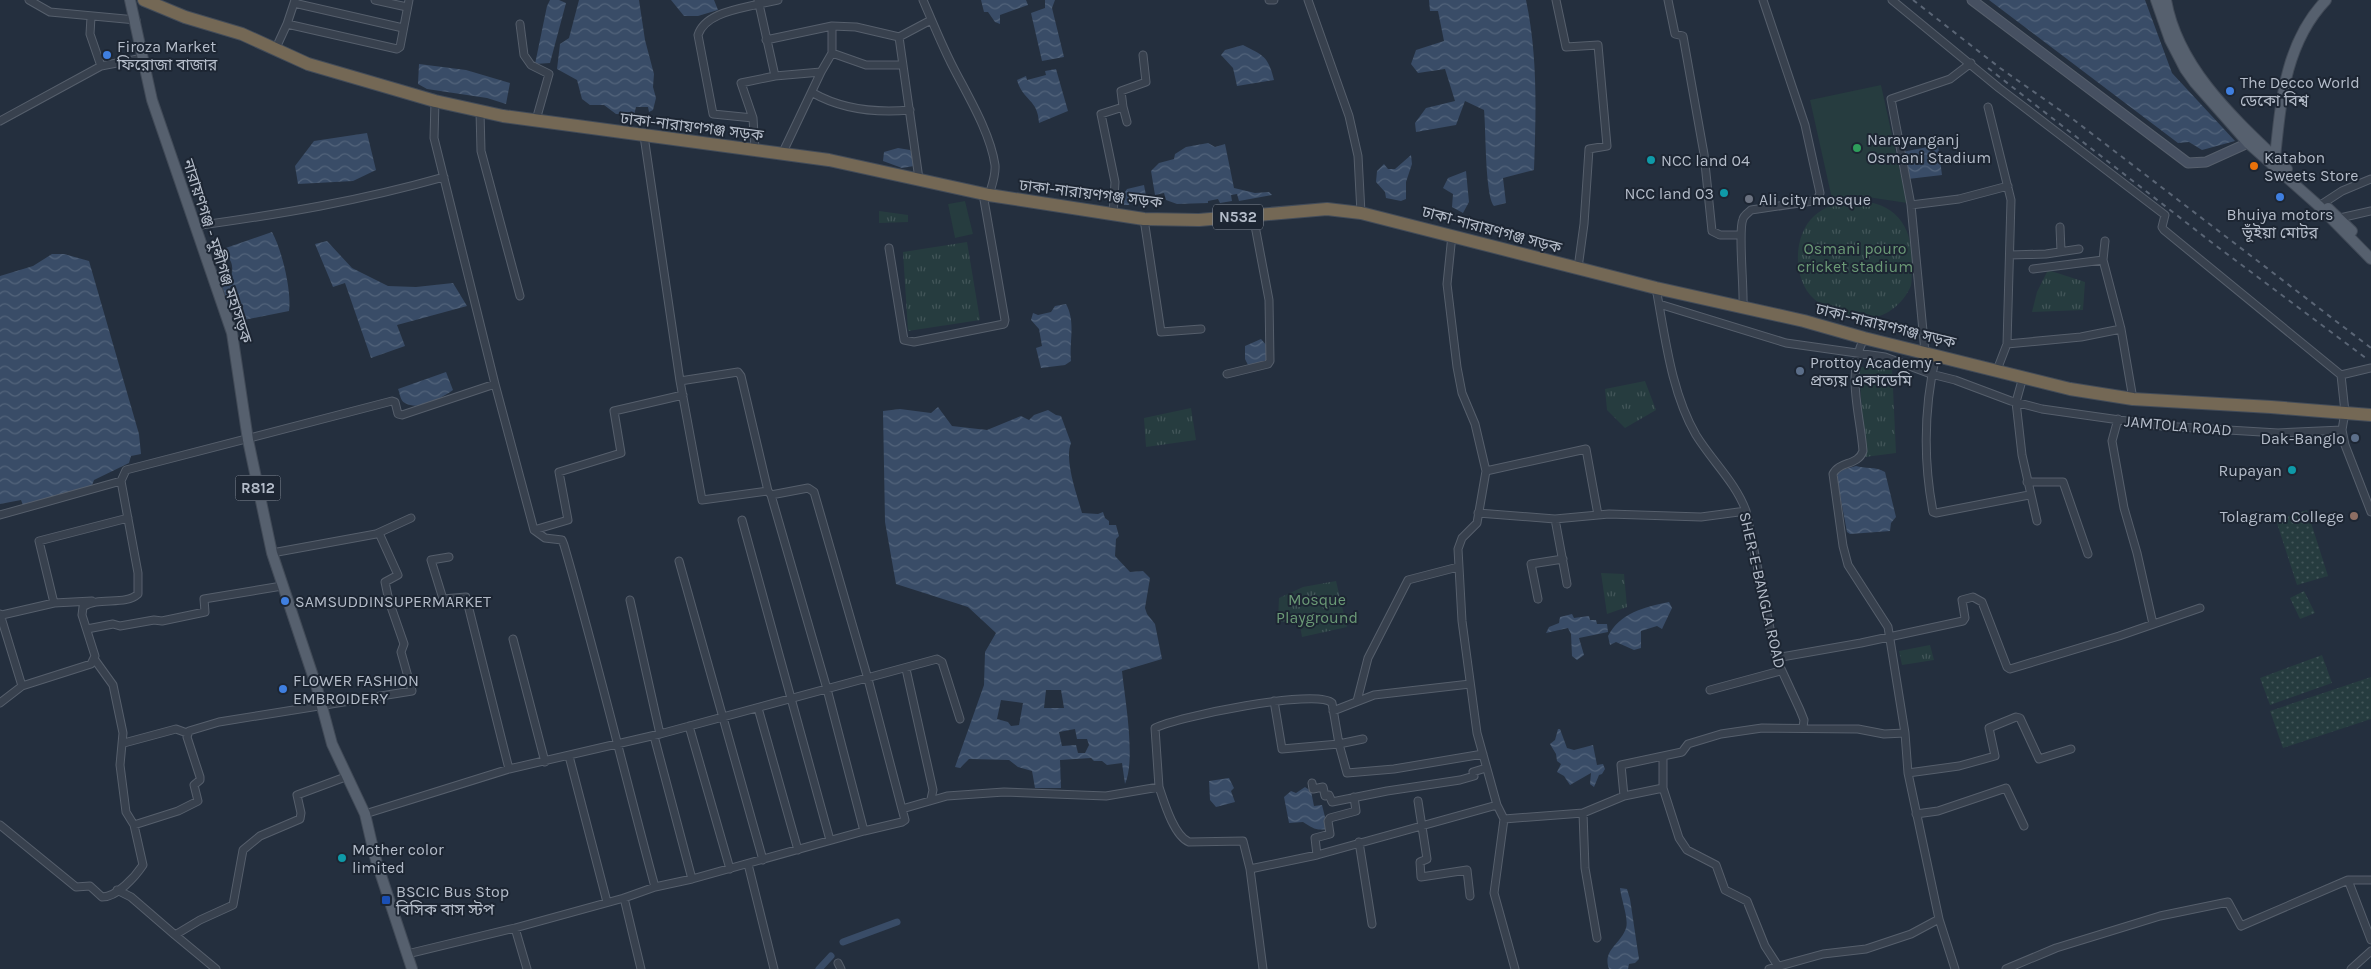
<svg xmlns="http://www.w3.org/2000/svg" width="2371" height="969" font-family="Karla,'Noto Sans Bengali',sans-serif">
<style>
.grass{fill:url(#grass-dots)}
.park{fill:url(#park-tufts)}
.garden{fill:#263c3f}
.water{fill:url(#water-waves);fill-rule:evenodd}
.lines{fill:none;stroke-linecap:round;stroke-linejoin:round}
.canal{stroke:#394c67;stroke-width:7}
.street-casing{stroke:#565f6c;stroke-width:9}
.secondary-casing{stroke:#565f6c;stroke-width:11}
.primary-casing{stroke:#414a57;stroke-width:12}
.highway-casing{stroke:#434c59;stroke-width:14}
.street{stroke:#38414e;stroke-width:7}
.secondary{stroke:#465061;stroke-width:9}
.primary{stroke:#56606e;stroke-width:10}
.highway{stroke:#746855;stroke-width:12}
.rail{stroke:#5a6575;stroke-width:2;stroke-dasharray:5 5;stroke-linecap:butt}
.shop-dot{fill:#3f7fe0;stroke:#1d2633;stroke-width:2}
.leisure-dot{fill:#2e9e5b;stroke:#1d2633;stroke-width:2}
.culture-dot{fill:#0f9aa8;stroke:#1d2633;stroke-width:2}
.food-dot{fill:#e8710a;stroke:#1d2633;stroke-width:2}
.worship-dot{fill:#6b7280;stroke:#1d2633;stroke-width:2}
.service-dot{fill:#5c6f8a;stroke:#1d2633;stroke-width:2}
.education-dot{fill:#8d6e63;stroke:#1d2633;stroke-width:2}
.transit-dot{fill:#1a4fb4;stroke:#1d2633;stroke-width:2}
.labels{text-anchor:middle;stroke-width:4;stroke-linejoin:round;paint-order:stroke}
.shield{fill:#1d2633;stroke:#878f9c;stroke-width:1}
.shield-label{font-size:15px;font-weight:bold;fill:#b4bcc9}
.poi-label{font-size:16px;fill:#b4bcc9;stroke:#1d2633;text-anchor:start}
.street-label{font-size:16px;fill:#b4bcc9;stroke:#1d2633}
.park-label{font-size:16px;fill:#6b9a76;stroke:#1d2633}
</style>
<defs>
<pattern id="grass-dots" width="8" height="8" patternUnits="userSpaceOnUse" patternTransform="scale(1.25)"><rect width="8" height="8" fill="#263c3f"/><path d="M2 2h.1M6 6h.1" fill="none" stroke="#435659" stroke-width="1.8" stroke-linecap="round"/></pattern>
<pattern id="park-tufts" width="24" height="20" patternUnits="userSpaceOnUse" patternTransform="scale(1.25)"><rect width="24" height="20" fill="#263c3f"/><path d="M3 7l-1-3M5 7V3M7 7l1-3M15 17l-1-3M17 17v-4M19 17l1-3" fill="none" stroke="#435659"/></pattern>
<pattern id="water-waves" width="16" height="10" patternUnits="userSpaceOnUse" patternTransform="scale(1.25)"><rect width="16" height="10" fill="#394c67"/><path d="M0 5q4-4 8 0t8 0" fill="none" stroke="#53647b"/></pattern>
</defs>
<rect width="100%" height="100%" fill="#242f3e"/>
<path class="grass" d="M2307,510L2328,576L2297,585L2276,520Z
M2304,591L2315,613L2300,619L2290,598Z
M2322,655L2332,683L2270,705L2260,678Z
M2371,677V719L2283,748L2270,711Z"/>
<path class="park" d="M1848,200C1892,200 1913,221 1912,265C1911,272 1913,282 1910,288C1890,328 1844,326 1814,299C1792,279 1793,235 1814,216C1824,207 1835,204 1848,200Z
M879,211L908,215V222L879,223Z
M967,242L980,320L908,331L903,252Z
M2048,270L2085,282L2083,310L2032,312L2037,292Z
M1859,367H1892L1896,453L1865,457Z
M1645,381L1656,410L1625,428L1607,410L1605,389Z
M1191,408L1196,440L1146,447L1144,418Z
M1601,573L1624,574L1627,607L1607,614Z
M1336,581L1347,627L1302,637L1300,625L1278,621L1279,598L1303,587Z
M1930,645L1934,660L1902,665L1899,651Z"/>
<path class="garden" d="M1881,85L1907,203L1854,195L1832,199L1810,100Z
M965,201L973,234L955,238L948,204Z"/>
<path class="water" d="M550,0H559L566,3L550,63L535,64L547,6Z
M579,0H639L645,40L654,74L653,87L656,98L653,110L649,112L648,107H636L634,115L616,114L604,105H590L582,99L577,80L557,69L560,44L569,38Z
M671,0H714L718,10L698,16H684Z
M981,0H1026L1028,5L1000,15V24L995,22L988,12H984Z
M1045,0H1055L1052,8L1064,57L1042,61L1031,13L1045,8Z
M1429,0H1526C1538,57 1536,112 1534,170L1503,178L1506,203L1494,206C1485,195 1486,129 1484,110L1465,101L1456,125L1416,132L1415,123L1426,108L1455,101L1445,69L1418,73L1411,64L1416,50L1444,41L1438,11H1430Z
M1989,0H2145L2172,73L2235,141L2202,150L2189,142L2178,143Z
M1243,45C1264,56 1268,56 1274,80L1237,86L1233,68L1221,55L1225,50Z
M419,64L466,70L510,83L506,104L487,98L427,89L418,84Z
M1056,69L1068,111L1039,123C1038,99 1023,101 1017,80L1026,76L1027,80L1046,75L1045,71Z
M367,133L376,170L353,181L298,184L295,166L314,141Z
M1208,143L1215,147L1225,144L1234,188L1255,193L1269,192L1272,195L1239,201L1237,194L1231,195L1232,201L1220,203L1218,199L1208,201V203L1177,204L1166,200L1164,193L1155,195L1151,171L1159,163L1174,159L1175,154L1186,147Z
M1938,145L1942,175L1908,179L1902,152Z
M898,148L910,150L914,155V166L902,168L883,161L884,152Z
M1411,155L1412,164L1406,182V199L1401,201L1386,198L1385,192L1376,182L1377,171L1384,164L1388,169H1395Z
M1466,171L1469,202L1463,213L1452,207L1453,194L1443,188L1448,178Z
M1144,185L1147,201L1143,200L1141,197L1132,198L1129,205H1123L1120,200L1127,189Z
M272,232C282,250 292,292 289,311L244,320C232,313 221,299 220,284L230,283C234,267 234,260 220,250Z
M327,241L352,268L388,286L416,287L453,283L467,306L397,325L405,346L371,358L345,283L333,287L315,244Z
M52,254H64L89,261L139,434L141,454L131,456L129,463L94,480L91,488L24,508L21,500L0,504V276L33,266Z
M1066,304C1076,322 1069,341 1071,361L1065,365L1041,368L1036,348L1042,346L1039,329L1031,320L1033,313L1038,315L1051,312L1055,306Z
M1261,339L1267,346L1266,362L1248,365L1245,359V346Z
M446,372L453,390C440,399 419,411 405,403C400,401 400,393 398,389Z
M938,407L952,426L987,430L1021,416L1029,420L1034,415L1048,410L1056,415L1061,416L1071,443C1064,460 1077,495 1082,513L1098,514L1103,512L1105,518L1109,521V525H1116L1119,536L1116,539L1115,556L1130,572L1143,571L1150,578L1145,608L1147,614L1155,624L1162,659L1122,671C1125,700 1136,759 1125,784L1122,763L1107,765L1102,761H1094L1091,758L1060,760L1061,788H1035L1032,771L1018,767L1009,760L969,759L960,768L955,767L984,685L985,652L996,633L968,607L896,584L885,522L883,411L900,409L931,413ZM1046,690H1061L1064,708H1044ZM1001,700L1023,703L1019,725L1011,726L1008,722L997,719ZM1075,729L1077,739H1087L1089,745L1085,753H1078L1076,745L1062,746L1059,732Z
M1856,466C1864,469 1876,466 1885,472L1896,517L1891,523L1890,531L1850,534L1847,532L1836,474L1838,471Z
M1669,602L1672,608L1662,629L1657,626L1641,631V648L1634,650L1616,642L1610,645L1608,636C1620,613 1644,607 1669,602Z
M1572,614L1574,618L1589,616L1590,620H1596L1597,624H1607L1608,632L1579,638L1584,655L1577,660L1572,656L1571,634L1568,628L1546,633L1549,627L1559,623L1560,617Z
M1558,729H1560L1567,748L1574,750L1593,745L1597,765L1603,764L1605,769L1602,774L1599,775L1594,787L1590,784L1591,773L1570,785L1564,776L1557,772L1561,764L1557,761L1556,754L1550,744L1555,740Z
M1229,778L1234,788L1231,791L1235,802L1216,807L1210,800L1209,781Z
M1305,787L1311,791L1314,806L1322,805L1328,829C1315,831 1313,828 1303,822L1289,823L1284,797L1291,791L1296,793Z
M1620,888L1627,889L1630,899L1639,959L1635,963L1629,964L1628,969H1609C1602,950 1621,944 1626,928C1629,919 1621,899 1620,888Z"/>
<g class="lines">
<path class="canal" d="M843,942L897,922
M819,969L831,956"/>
<defs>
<path id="street" d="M29,0L50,12L136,20
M375,0L407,7
M923,0C932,21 941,43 951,63C966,93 990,131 995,165C996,175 992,185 989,195
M1269,0H1274
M1308,0L1349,116L1358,156L1361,213
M1556,0L1566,47L1598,45L1607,146L1589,149L1584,224L1578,268
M1668,0L1675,34L1683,36L1704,154L1712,231L1720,235H1741
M1892,0L1999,88L2165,215L2162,227L2164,230L2341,375L2345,412L2342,430L2345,445L2371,512
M294,3L403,28
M91,17L90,34L101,66
M287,24L397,49L400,47L409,0
M520,24L524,55L531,65L549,74L536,120
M766,40L832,26L856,27L899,37
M275,50L287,24L295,0
M832,53L866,65H903
M821,72L832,53V26
M775,76L821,72L782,154
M813,93C843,110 876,113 910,110
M435,101L434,138L495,384L534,530L545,538L562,540L564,545C597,658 624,773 655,887
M1123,107L1127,122
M1988,107L2011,200L2007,344
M480,111L481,151L520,296
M753,118L713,114L698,35C705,13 739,9 759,4L758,0
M0,121L101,66L143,58
M644,136L680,381L738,372L741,376L768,491L771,495L808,488L814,492L868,679L902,809
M755,150L753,118L741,83L775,76L759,4L778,0
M919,179L899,37L931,20
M1911,205L1891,99L1950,79L1971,63
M2319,206L2342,191L2371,179
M1113,215L1115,182L1101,114L1123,107L1121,91L1146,82L1143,55
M2340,218L2371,211
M1144,219L1161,332L1201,329
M195,226C282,214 359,201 444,177
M2060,227L2061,251
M1452,235L1447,284L1457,367L1462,393L1475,424L1486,471L1477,523L1462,538L1458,549L1462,621L1477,733L1497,805L1504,819L1494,893L1515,969
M2105,241L2103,260L2121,329L2133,399
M889,248L904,340L914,342L1004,324L1005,320L983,194
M2010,255L2046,254L2079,249
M2033,269L2103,260
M1656,288C1665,336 1671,392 1696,435C1712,461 1736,483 1746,511L1776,658L1800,710L1804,720L1803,727
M1659,304L1786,343L1885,357L1931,374L1955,380L2011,401L2042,409L2162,426L2278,433L2342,430
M1743,306C1744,288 1738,230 1743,219C1744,215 1748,213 1751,210L1813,201L1818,198L1820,193L1805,125L1763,0
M1864,338C1846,375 1860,412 1863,451C1858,466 1839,461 1833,474L1843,546L1848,565L1888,627L1905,733L1908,773L1939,919
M1925,352L1911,205L1959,199L2008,186
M1936,355C1924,407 1923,459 1933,512L1936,513L2029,495
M1997,370L2007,344L2081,337L2121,329
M1227,374L1268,364L1270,361L1269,300L1253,215
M2341,375L2371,368
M2023,377L2016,402L2022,455L2037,521
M680,381L702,500L768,491
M2118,419L2112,441L2124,508L2137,553L2153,624
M1486,471L1586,449L1598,515
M2027,482H2063L2088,554
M771,495L827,689L864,831
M1478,513L1555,519L1609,514L1701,517L1746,511
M0,515L121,481
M1555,519L1567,584
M742,520L830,840
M534,530L568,520L559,472L621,453L614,411L683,395
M272,553L376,534L411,518
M449,557L431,560L443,599L466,597L509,769
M679,561L763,860
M1538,599L1531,564L1563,559
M630,600L660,734
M54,603L39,541L128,518
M0,614L22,686
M2,615L54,603L92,601
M87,629L113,624L120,626L154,620L162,621L205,612L204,599L282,586
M513,639L545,762
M1776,658L1861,643L1963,621L1965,618L1962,600L1973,597L1982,602L2007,667L2010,669L2119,636L2200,608
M95,660L113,685L123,733L120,765L126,812L134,825
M906,669L933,790L931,799
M1710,690L1780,671
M1274,701L1282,749L1339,744L1347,773L1394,769L1483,754
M1357,701L1368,658L1408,580L1458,567
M0,703L22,686L91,664L95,656L82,615L83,607C98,596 125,606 138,594V573L121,481L126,470L392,401L395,402L398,414L402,415L495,384
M758,708L798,850
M1333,711L1374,695L1470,684
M689,726L730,869
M654,736L692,879
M124,743L176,729L187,733
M569,756L607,902
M1663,756V788L1679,838L1687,850L1716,865L1725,890L1747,901L1765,946L1778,966
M1908,773L1959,766L1995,756L1989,728L2016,717L2020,718L2039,759L2071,749
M1312,783L1313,789L1323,787L1325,796L1329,795L1332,802L1387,791L1460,780L1474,776L1473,772L1486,768
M1159,787C1164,802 1174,836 1189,842L1243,841L1250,869
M1624,796L1663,788
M1418,801L1427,859L1420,862L1421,877L1467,870L1470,896
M1583,813L1585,868L1597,938
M365,814L509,769L660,734L937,659L942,662L960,719
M1916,814L1938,811L2006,788L2024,826
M1504,819L1583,813L1624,796L1621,765L1682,752L1688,744L1721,734L1762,728L1858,729L1884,734L1905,733
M0,825L76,887L90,886L102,897C117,897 135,877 143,865L134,825L178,811L198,801L194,785L200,780V777L187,737L189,731L219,722L412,691L401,652L404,644L389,601L385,582L398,575L379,533
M1359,842L1372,924
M1317,855L1315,838L1330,834L1328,821L1330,818L1356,811L1354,797
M748,864L774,969
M2348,880L2371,940
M117,890L131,897L175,935
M624,898L641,969
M515,928L527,969
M407,954L515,928L624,898L655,887L692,879L864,831L902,822L905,820L902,809L947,796L1004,792L1106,796L1159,787L1155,728C1176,717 1317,688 1332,703L1339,744L1363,739
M838,963L841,969
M216,969L175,935L200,920L233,905L243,850L260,836L300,819L301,813L297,795L348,776
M1263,969L1250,869L1317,855L1497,805
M1769,969L1823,954L1866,949L1911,934L1939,919L1955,969
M2006,969L2056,948L2160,916L2228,902L2241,926L2348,880H2371
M2351,969L2371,951"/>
<path id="secondary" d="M1972,0L2188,163L2206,162L2248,143"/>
<path id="primary" d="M130,0L152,100L232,333L248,440L272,553L317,688L332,744L365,814L375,857L412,969
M2156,0L2170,40L2185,69L2195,83L2248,143L2319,206L2371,259
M2166,0C2178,70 2238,122 2287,169
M2275,157C2281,101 2285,43 2326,0
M2328,208L2352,231"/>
<path id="highway" d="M144,0L185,17L242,34L308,64L435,101L503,116L829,160L989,195L1144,219L1199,220L1327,209L1361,213L1656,288L1804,321L1864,338L2070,389L2133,399L2271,407L2371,415"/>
</defs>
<use href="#street" class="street-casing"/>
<use href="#secondary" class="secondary-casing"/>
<use href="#primary" class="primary-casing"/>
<use href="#highway" class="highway-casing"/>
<use href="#street" class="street"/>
<use href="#secondary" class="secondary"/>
<use href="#primary" class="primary"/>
<use href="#highway" class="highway"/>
<path class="rail" d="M1913,0L2000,68L2074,120L2371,348
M1988,68L2215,245L2367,359"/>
</g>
<g class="shop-dot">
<circle cx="107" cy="55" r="5"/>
<circle cx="2230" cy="91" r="5"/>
<circle cx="2280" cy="197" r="5"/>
<circle cx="285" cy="601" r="5"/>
<circle cx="283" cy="689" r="5"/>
</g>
<circle class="leisure-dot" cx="1857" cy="148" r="5"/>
<g class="culture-dot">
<circle cx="1651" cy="160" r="5"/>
<circle cx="1724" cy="193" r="5"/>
<circle cx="2292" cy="470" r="5"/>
<circle cx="342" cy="858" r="5"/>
</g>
<circle class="food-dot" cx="2254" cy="166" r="5"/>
<circle class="worship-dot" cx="1749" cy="199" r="5"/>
<g class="service-dot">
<circle cx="1800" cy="371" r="5"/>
<circle cx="2355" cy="438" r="5"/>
</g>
<circle class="education-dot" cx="2354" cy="516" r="5"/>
<rect class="transit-dot" x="381" y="895" width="10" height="10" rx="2.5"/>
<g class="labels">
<g class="shield">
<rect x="1213" y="204.5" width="50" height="25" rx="4"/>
<rect x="235.5" y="475.5" width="45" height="25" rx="4"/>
</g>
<g class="shield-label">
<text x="1238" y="222">N532</text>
<text x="258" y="493">R812</text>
</g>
<g class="poi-label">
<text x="117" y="52">Firoza Market<tspan x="117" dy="18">ফিরোজা বাজার</tspan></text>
<text x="2240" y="88">The Decco World<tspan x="2240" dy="18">ডেকো বিশ্ব</tspan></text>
<text x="1867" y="145">Narayanganj<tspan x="1867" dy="18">Osmani Stadium</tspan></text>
<text x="2264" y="163">Katabon<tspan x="2264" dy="18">Sweets Store</tspan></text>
<text x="1661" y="166">NCC land 04</text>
<text x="1714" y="199" text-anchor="end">NCC land 03</text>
<text x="1759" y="205">Ali city mosque</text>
<text x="2280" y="220" text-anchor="middle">Bhuiya motors<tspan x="2280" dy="18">ভূঁইয়া মোটর</tspan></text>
<text x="1810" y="368">Prottoy Academy -<tspan x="1810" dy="18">প্রত্যয় একাডেমি</tspan></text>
<text x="2345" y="444" text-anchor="end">Dak-Banglo</text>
<text x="2282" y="476" text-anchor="end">Rupayan</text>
<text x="2344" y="522" text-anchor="end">Tolagram College</text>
<text x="295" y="607">SAMSUDDINSUPERMARKET</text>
<text x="293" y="686">FLOWER FASHION<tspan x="293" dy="18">EMBROIDERY</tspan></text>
<text x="352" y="855">Mother color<tspan x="352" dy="18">limited</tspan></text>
<text x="396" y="897">BSCIC Bus Stop<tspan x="396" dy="18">বিসিক বাস স্টপ</tspan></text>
</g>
<g class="street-label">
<text transform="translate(692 126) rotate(7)" y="6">ঢাকা-নারায়ণগঞ্জ সড়ক</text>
<text transform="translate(1091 193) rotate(7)" y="6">ঢাকা-নারায়ণগঞ্জ সড়ক</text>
<text transform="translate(1492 229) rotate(15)" y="6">ঢাকা-নারায়ণগঞ্জ সড়ক</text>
<text transform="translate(218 251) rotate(72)" y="6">নারায়ণগঞ্জ - মুন্সীগঞ্জ মহাসড়ক</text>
<text transform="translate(1886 325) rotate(14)" y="6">ঢাকা-নারায়ণগঞ্জ সড়ক</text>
<text transform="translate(2178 425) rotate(5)" y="6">JAMTOLA ROAD</text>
<text transform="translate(1763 590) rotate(77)" y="6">SHER-E-BANGLA ROAD</text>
</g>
<g class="park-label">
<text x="1855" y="254">Osmani pouro<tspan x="1855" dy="18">cricket stadium</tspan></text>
<text x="1317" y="605">Mosque<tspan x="1317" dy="18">Playground</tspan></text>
</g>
</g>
</svg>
